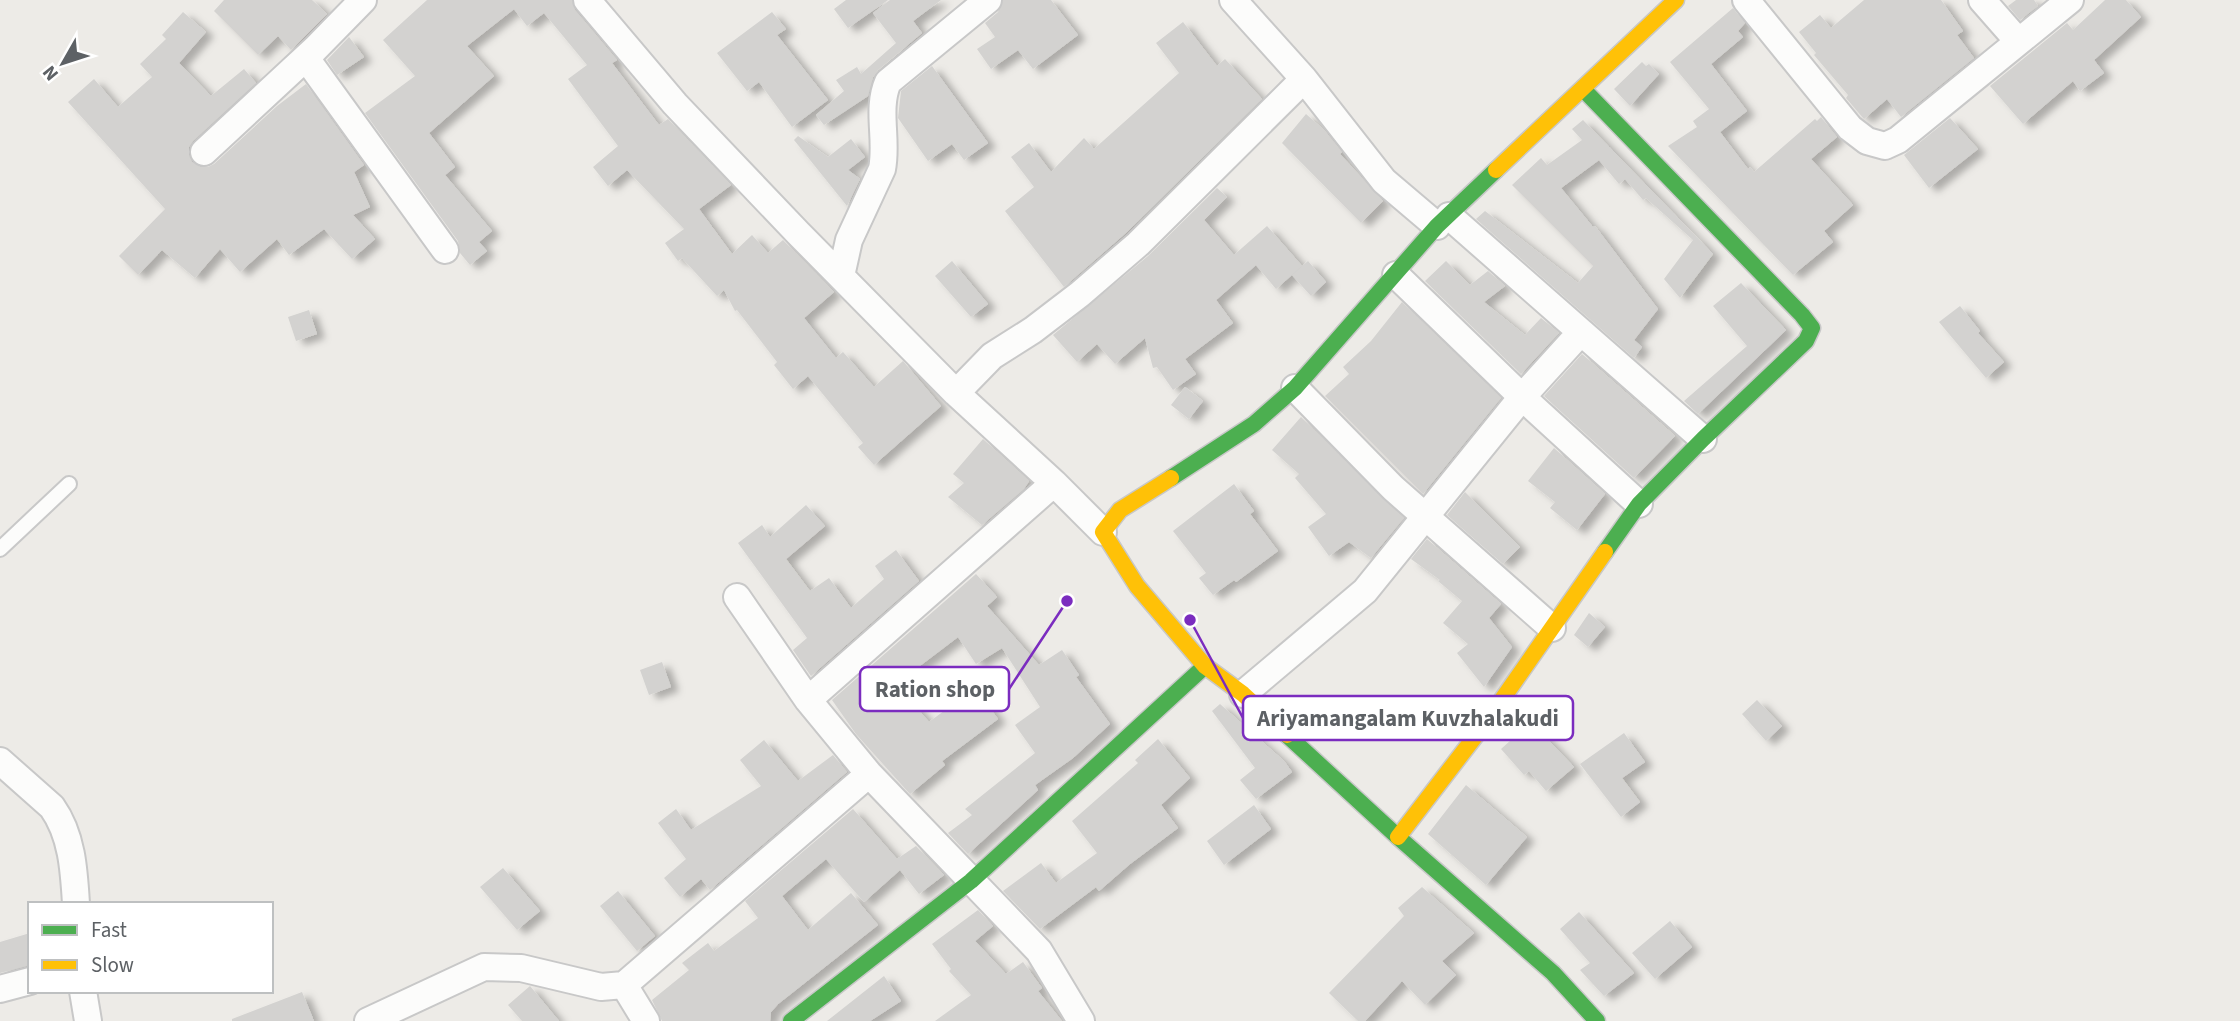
<svg xmlns="http://www.w3.org/2000/svg" width="2240" height="1021" font-family="'Source Sans 3',sans-serif">
<style>
.building{fill:#d3d2d0;filter:url(#shadow)}
.lines{fill:none;stroke-linecap:round;stroke-linejoin:round}
.lane-casing{stroke:#c8c8c8;stroke-width:18}
.street-casing{stroke:#c8c8c8;stroke-width:30}
.fast-casing{stroke:#c8c8c8;stroke-width:19}
.slow-casing{stroke:#c8c8c8;stroke-width:19}
.lane{stroke:#fcfcfb;stroke-width:14}
.street{stroke:#fcfcfb;stroke-width:26}
.fast{stroke:#4caf50;stroke-width:16}
.slow{stroke:#ffc107;stroke-width:16}
.leader{fill:none;stroke:#7b2cbf;stroke-width:2.5}
.callout-dot{fill:#7b2cbf;stroke:#fff;stroke-width:2.5}
.callout{fill:#fff;stroke:#7b2cbf;stroke-width:2.5}
.callout-label{font-size:23px;text-anchor:middle;font-weight:bold;fill:#5d6165}
</style>
<defs>
<filter id="shadow"><feDropShadow dx="8" dy="4.5" stdDeviation="3.5" flood-color="#0004"/></filter>
</defs>
<rect width="100%" height="100%" fill="#edebe7"/>
<path class="building" d="M224,0H312L327,14L291,50L278,36L258,55L214,11Z
M427,0H572L575,10L617,60L612,63L659,125L668,119L731,185L699,209L732,254L752,235L768,253L783,240L834,292L804,318L836,358L843,352L874,387L903,361L941,406L874,465L858,447L863,443L808,376L793,389L774,365L777,362L737,310L735,311L724,290L717,296L682,258L678,261L665,243L684,229L627,170L608,186L593,167L618,146L568,79L587,65L544,13L527,26L514,9L467,46L494,76L429,133L455,167L445,175L492,231L479,242L487,251L470,265L460,253L458,241L365,113L415,76L383,40Z
M846,0H888L848,28L834,9Z
M890,0H941L913,21L922,33L878,70L873,77L868,96L824,125L816,115L844,91L836,80L857,67L861,74L896,43L873,13Z
M1003,0H1051L1078,35L1033,69L1018,50L991,69L977,49L995,37L985,23L998,12Z
M1864,0H1941L1963,31L1957,35L1974,58L1901,117L1887,99L1864,119L1846,98L1848,95L1814,55L1816,53L1799,32L1820,15L1831,28Z
M2016,0H2034L2038,6L2020,20L2008,6Z
M2105,0H2126L2141,17L2094,60L2104,73L2080,91L2073,81L2023,124L1990,86L2067,23L2073,30Z
M1733,8L1745,23L1738,31L1743,37L1711,64L1747,111L1720,132L1748,169L1750,167L1754,172L1815,119L1817,121L1821,117L1837,137L1811,159L1853,205L1824,231L1833,242L1793,275L1668,146L1697,127L1693,121L1709,109L1670,62Z
M183,12L206,32L179,63L211,96L244,69L256,83L193,141L189,147V155L192,162L200,167H208L214,164L277,106L306,84L364,165L354,172L370,207L353,215L375,239L352,259L324,229L289,255L277,239L240,272L220,249L195,278L162,250L138,275L119,256L165,209L68,102L94,79L118,107L152,77L140,64L166,39L162,35Z
M772,12L786,29L777,35L828,100L792,127L759,82L747,91L717,53Z
M1183,22L1217,66L1225,59L1262,99L1127,232L1064,287L1005,211L1034,187L1011,157L1029,143L1051,172L1084,138L1094,149L1179,73L1156,43Z
M349,37L364,57L337,75L327,60Z
M1642,62L1646,66L1649,64L1659,74L1630,106L1614,89Z
M932,66L988,143L964,160L952,144L928,161L898,118L901,91Z
M1306,114L1324,130L1342,152L1340,154L1383,201L1361,223L1282,143Z
M1950,118L1978,149L1929,188L1904,155Z
M1583,120L1713,254L1680,298L1664,279L1693,240L1646,198L1643,200L1625,179L1619,184L1599,160L1561,188L1593,227L1595,226L1658,309L1634,340L1642,347L1634,358L1476,219L1485,211L1578,283L1593,266L1512,185L1541,158L1547,165L1582,140L1572,129Z
M798,136L828,157L851,139L865,157L848,170L860,179L847,206L794,140Z
M1217,188L1227,197L1204,220L1234,255L1267,226L1302,266L1276,289L1256,265L1216,300L1233,323L1185,359L1196,374L1173,390L1157,367L1153,368L1145,338L1115,364L1097,344L1077,362L1053,335L1148,256Z
M952,261L988,304L971,317L935,276Z
M1308,261L1326,282L1311,296L1292,275Z
M1446,261L1470,285L1488,271L1505,286L1484,302L1525,335L1541,318L1559,333L1521,374L1425,281Z
M1741,283L1786,330L1698,414L1684,401L1747,346L1713,306Z
M1402,302L1501,398L1423,494L1325,396L1349,374L1343,367L1371,341Z
M1960,306L1980,331L1978,333L2004,362L1986,378L1939,322Z
M309,310L317,334L296,341L288,317Z
M1582,354L1675,436L1634,478L1544,396Z
M1185,387L1203,401L1189,419L1171,405Z
M1301,417L1404,518L1371,558L1349,542L1329,556L1308,527L1326,514L1295,478L1299,474L1272,450Z
M983,439L1029,481L1024,489L982,525L948,497L964,483L953,474Z
M1554,448L1605,494L1577,530L1550,508L1555,502L1528,481Z
M1234,484L1254,511L1250,514L1278,551L1236,582L1234,580L1213,595L1199,578L1206,573L1173,531Z
M1465,492L1520,547L1503,564L1447,515Z
M806,505L825,526L786,559L810,591L829,578L851,608L884,579L875,566L896,550L919,581L811,676L793,650L807,638L738,543L762,525L770,537Z
M1427,539L1501,604L1489,618L1512,647L1484,687L1457,653L1468,644L1443,623L1462,601L1438,581L1440,580L1411,559Z
M976,574L997,597L987,606L1039,665L1062,650L1079,675L1076,677L1110,724L1073,758L1035,785L1038,790L968,854L948,833L972,815L965,809L1035,753L1015,725L1040,707L1002,648L976,664L958,637L896,684L929,722L975,688L998,719L942,761L945,765L910,794L856,734L832,700Z
M1589,613L1605,627L1588,647L1574,635Z
M662,662L671,687L649,695L640,670Z
M1757,700L1782,726L1766,741L1742,714Z
M1220,704L1284,761L1292,772L1256,799L1240,780L1255,768L1212,711Z
M1531,722L1574,767L1546,791L1529,771L1524,775L1501,749Z
M1624,733L1645,762L1622,778L1640,802L1621,817L1580,764Z
M1158,739L1190,778L1161,805L1178,828L1130,864L1099,891L1096,887L1040,929L1003,891L1041,863L1056,883L1097,853L1072,821L1138,763L1135,760Z
M764,740L798,781L833,755L847,772L710,890L701,879L680,897L664,878L686,859L658,823L676,809L691,830L761,786L740,760Z
M1466,785L1527,837L1486,885L1428,834Z
M1254,805L1271,829L1224,865L1207,841Z
M853,809L897,859L916,846L944,875L919,894L900,870L864,902L826,859L782,896L808,930L851,893L878,925L778,1004L771,1012L770,1021H662L652,1000L689,970L682,963L708,943L714,951L758,918L745,901Z
M503,868L540,911L517,930L480,887Z
M1422,887L1474,933L1442,961L1456,975L1425,1005L1402,981L1365,1021H1358L1329,993L1404,916L1398,908Z
M618,891L655,936L637,951L600,906Z
M978,910L993,926L975,941L1006,974L1023,962L1042,988L1038,991L1062,1021H935L971,995L949,971L951,969L932,944Z
M1579,912L1634,973L1604,996L1580,970L1590,963L1560,929Z
M1670,921L1692,947L1655,979L1632,953Z
M30,933V965L0,973V942Z
M884,976L901,1001L870,1021H827Z
M530,986L559,1021H522L508,1005Z
M302,992L314,1021H232V1019Z"/>
<g class="lines">
<defs>
<path id="lane" d="M0,549L69,484"/>
<path id="street" d="M587,0L675,104L798,233L956,393L1054,483L1103,532
M1233,0L1304,79L1384,181L1437,226
M1746,0L1850,128L1867,141L1885,146L1898,140L2070,0
M1982,0L2018,41
M306,58L445,250
M204,152L315,49L363,0
M1449,216L1703,439
M1396,275L1522,397L1639,504
M841,276L849,240L882,169C888,140 876,109 888,82L988,0
M1295,388L1393,488L1552,628
M956,393L992,356L1033,330L1080,294L1138,244L1304,79
M737,597L808,700L869,774L1039,951L1081,1021
M1243,694L1365,591L1522,397L1581,332
M808,700L1054,483
M0,761L52,807C72,835 74,870 76,904
M624,985L646,1021
M0,989L30,981
M83,991L88,1021
M368,1021L484,967L521,968L601,987L624,985L869,774"/>
<path id="fast" d="M1583,89L1802,315L1812,328L1806,341L1703,439L1639,504L1605,552
M1171,478L1254,424L1295,388L1437,226L1496,170
M1287,735L1398,837L1553,973L1597,1021
M791,1021L971,881L1205,666"/>
<path id="slow" d="M1496,170L1676,0
M1171,478L1120,510L1103,532L1137,586L1205,666L1243,694L1287,735
M1398,837L1487,721L1605,552"/>
</defs>
<use href="#lane" class="lane-casing"/>
<use href="#street" class="street-casing"/>
<use href="#fast" class="fast-casing"/>
<use href="#slow" class="slow-casing"/>
<use href="#lane" class="lane"/>
<use href="#street" class="street"/>
<use href="#fast" class="fast"/>
<use href="#slow" class="slow"/>
</g>
<path class="leader" d="M1067 601L1009 689M1190 620L1243 718"/>
<g class="callout-dot">
<circle cx="1067" cy="601" r="7"/>
<circle cx="1190" cy="620" r="7"/>
</g>
<g class="callout">
<rect x="860" y="667" width="149" height="44" rx="7"/>
<rect x="1243" y="696" width="330" height="44" rx="7"/>
</g>
<g class="callout-label">
<text x="935" y="697">Ration shop</text>
<text x="1408" y="726">Ariyamangalam Kuvzhalakudi</text>
</g>
<rect x="28" y="902" width="245" height="91" fill="#ffffff" stroke="#bec0c1" stroke-width="2"/>
<rect x="42" y="925" width="35" height="10" fill="#4caf50" stroke="#bec0c1" stroke-width="2"/>
<text x="91" y="937" font-size="21" fill="#5d6165">Fast</text>
<rect x="42" y="960" width="35" height="10" fill="#ffc107" stroke="#bec0c1" stroke-width="2"/>
<text x="91" y="972" font-size="21" fill="#5d6165">Slow</text>
<g transform="translate(63 63) rotate(231)" stroke="#ffffff" stroke-width="5" paint-order="stroke">
<path d="M0-5L12 26L0 18L-12 26Z" fill="#5d6165"/>
<text y="-10" font-size="19" font-weight="bold" text-anchor="middle" fill="#5d6165">N</text>
</g>
</svg>
